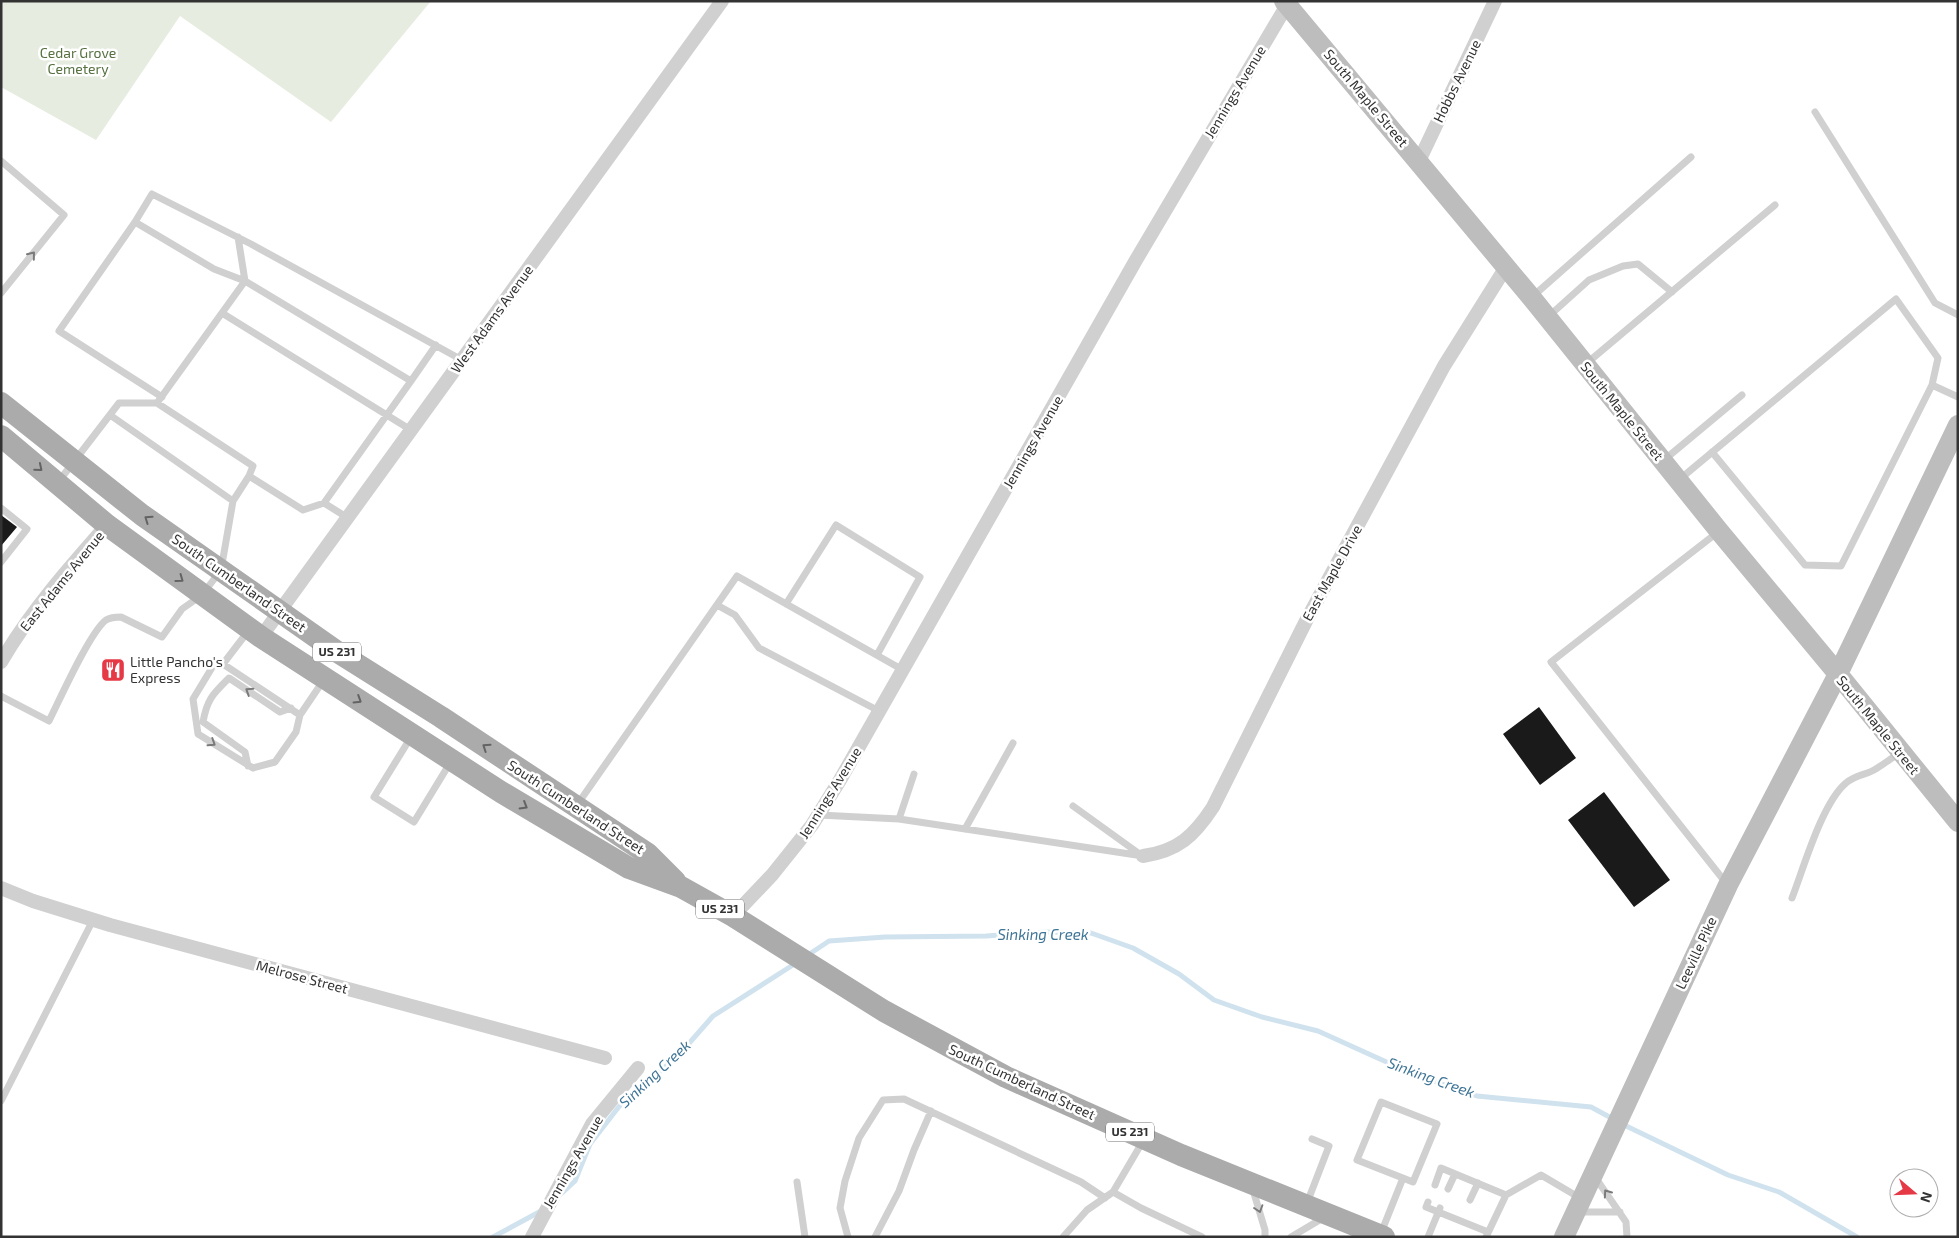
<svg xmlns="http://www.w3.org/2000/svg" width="1959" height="1238" font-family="'Exo 2',sans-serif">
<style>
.green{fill:#e6ecdf}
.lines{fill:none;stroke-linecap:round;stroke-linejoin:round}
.stream{stroke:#cfe2ee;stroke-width:5}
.building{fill:#1a1a1a}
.lane{stroke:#d0d0d0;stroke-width:7}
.street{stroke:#d0d0d0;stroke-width:14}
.secondary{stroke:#bdbdbd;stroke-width:20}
.primary{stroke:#ababab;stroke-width:22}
.oneway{stroke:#7a7a7a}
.oneway2{stroke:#636363}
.labels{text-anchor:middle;stroke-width:5;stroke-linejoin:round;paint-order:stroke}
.shield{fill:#fff;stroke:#707070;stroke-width:1}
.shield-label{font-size:12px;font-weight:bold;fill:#333}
.park-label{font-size:14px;fill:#56703f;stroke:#fff}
.street-label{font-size:14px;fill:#333;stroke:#fff}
.poi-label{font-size:14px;fill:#333;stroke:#fff;text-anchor:start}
.water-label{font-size:15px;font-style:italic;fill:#3f7597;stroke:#fff}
</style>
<rect width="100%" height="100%" fill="#fff"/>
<path class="green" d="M1,1H431L331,122L180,16L96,140L1,87Z"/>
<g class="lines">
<path class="stream" d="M808,955L829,941L885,937L986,936L1046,932L1091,933L1133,948L1179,974L1214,1000L1262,1017L1318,1031L1413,1074L1477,1096L1591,1107L1615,1120
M1622,1124L1728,1175L1779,1192L1857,1237
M561,1194L575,1181L590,1144L621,1104L677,1057L713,1016L796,963
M493,1237L541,1211"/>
</g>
<path class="building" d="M1,515L17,527L1,546Z
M1539,707L1576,758L1540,785L1503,734Z
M1604,792L1670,880L1634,907L1568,820Z"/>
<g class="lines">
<path class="lane" d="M1815,112L1935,303L1958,315
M1,161L64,215L1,293
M135,222L59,331L162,397
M238,237L245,281
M245,281L214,269L135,222L152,194L251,244L462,360
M1532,297L1691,157
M222,313L411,430
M1549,316L1589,280L1623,266L1638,264L1672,292
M1587,363L1775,205
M411,381L436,345
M1932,385L1958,397
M157,403L253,466L249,476
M110,415L233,501
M1664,460L1742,395
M1680,479L1896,299L1938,358L1932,385L1841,566L1805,565L1712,452
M324,503L348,518
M1,508L27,529L1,562
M1718,532L1551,662L1726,883
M786,604L836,525L920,577L877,655
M717,605L735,615L759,648L879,711
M223,664L249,630
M1,696L49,721C60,699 90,632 106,620C111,617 116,617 121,617L162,637L182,609L202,595L221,570L233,501L249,476L303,510L324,503L411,381L245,281L157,403H119L59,481
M300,715L223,664L213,666L193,699L198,734L253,768L275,762L296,732L300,715L323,681
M411,737L374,797L414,822L450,763
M248,766L245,752L203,722C207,699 213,694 229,678L280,712L291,708
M577,805L737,576L903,670
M1073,806L1141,855
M819,815L899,819L914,774
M899,819L1143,856
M965,829L1013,743
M1792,898C1804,867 1822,803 1846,783C1855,775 1865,775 1874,770C1883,765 1891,758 1900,753
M1,1101L93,920
M1381,1102L1437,1124L1413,1182L1357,1160Z
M1595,1177L1626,1222L1627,1237
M797,1182L805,1237
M1435,1185L1441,1168L1506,1195
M1448,1189L1455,1174
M1253,1190L1265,1230V1237
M1113,1192L1141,1208L1202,1237
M1470,1200L1478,1183
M1428,1202L1426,1207L1488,1232
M1307,1203L1329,1146L1312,1139
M1579,1212H1620
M1381,1233L1403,1178
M848,1237L840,1208L845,1181L859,1138L883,1100L904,1099L1081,1182L1105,1198
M875,1237L899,1191L914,1150L931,1111
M1063,1237L1087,1210L1113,1192L1143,1141
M1291,1237L1323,1218
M1428,1237L1440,1208
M1486,1237L1506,1195L1541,1175L1580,1198"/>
<path class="street" d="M1419,161L1495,1
M261,637L722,1
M1,662C30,612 69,568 107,525
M1143,856C1178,851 1194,836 1213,807L1307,619L1444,366L1506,267
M1,888L33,901L110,925L605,1058
M733,916L772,875L812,825L840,780L1136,260L1287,5
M532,1237L592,1124L638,1068"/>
<path class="secondary" d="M1284,1L1531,297L1719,531L1838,674L1958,822
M1564,1237L1728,885L1838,674L1958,425"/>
<path class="primary" d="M1,403L142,515L336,651L441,717L648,854L675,881
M1,436L107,525L261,637L501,792L629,868L681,887L733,916L884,1011L1006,1077L1181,1155L1384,1237"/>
</g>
<defs><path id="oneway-chevron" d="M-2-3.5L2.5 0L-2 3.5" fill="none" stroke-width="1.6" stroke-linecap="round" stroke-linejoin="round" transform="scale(1.25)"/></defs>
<g class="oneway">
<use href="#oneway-chevron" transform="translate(32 255) rotate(-51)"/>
<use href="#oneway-chevron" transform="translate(249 691) rotate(-147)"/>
<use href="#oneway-chevron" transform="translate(212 743) rotate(33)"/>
<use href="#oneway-chevron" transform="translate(1607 1193) rotate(-125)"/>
<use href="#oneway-chevron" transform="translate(1259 1209) rotate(72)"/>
</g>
<g class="oneway2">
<use href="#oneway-chevron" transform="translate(39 468) rotate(40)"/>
<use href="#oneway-chevron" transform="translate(148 519) rotate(-145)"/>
<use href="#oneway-chevron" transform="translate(180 579) rotate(36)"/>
<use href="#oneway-chevron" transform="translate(358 700) rotate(32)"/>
<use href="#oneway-chevron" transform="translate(486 747) rotate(-146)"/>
<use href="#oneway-chevron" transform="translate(524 806) rotate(31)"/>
</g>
<defs>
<symbol id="restaurant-square" viewBox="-11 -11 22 22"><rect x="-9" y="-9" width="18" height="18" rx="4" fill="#e63946" stroke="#fff"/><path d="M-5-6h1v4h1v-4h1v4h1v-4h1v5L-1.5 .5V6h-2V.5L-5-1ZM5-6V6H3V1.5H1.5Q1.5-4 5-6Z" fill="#fff"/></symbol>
</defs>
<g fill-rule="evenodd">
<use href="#restaurant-square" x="99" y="656" width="28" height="28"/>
</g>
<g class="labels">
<g class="shield">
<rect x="313" y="642.5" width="48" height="19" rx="4"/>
<rect x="696" y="899.5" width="48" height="19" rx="4"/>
<rect x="1106" y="1122.5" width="48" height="19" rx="4"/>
</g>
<g class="shield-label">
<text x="337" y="656">US 231</text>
<text x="720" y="913">US 231</text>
<text x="1130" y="1136">US 231</text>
</g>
<g class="park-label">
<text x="78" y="58">Cedar Grove<tspan x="78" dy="16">Cemetery</tspan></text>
</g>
<g class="street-label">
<text transform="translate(1457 81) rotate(-64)" y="5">Hobbs Avenue</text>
<text transform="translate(1235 92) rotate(-59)" y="5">Jennings Avenue</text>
<text transform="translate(1366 98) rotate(50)" y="5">South Maple Street</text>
<text transform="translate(492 319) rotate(-54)" y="5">West Adams Avenue</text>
<text transform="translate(1622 411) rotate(51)" y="5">South Maple Street</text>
<text transform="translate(1033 442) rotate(-60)" y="5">Jennings Avenue</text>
<text transform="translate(1332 573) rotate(-61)" y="5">East Maple Drive</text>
<text transform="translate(62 581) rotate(-51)" y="5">East Adams Avenue</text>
<text transform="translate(239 583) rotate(35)" y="5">South Cumberland Street</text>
<text transform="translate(1878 725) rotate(51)" y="5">South Maple Street</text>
<text transform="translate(830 793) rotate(-58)" y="5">Jennings Avenue</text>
<text transform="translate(576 807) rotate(33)" y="5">South Cumberland Street</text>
<text transform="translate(1696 953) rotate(-65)" y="5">Leeville Pike</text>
<text transform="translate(302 977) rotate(15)" y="5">Melrose Street</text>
<text transform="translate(1022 1082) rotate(25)" y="5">South Cumberland Street</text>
<text transform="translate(573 1162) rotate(-60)" y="5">Jennings Avenue</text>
</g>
<g class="poi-label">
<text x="130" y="667">Little Pancho's<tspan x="130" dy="16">Express</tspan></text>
</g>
<g class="water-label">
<text x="1043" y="940">Sinking Creek</text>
<text transform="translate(655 1074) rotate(-43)" y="5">Sinking Creek</text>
<text transform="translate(1431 1078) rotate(20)" y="5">Sinking Creek</text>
</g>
</g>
<rect width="1959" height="1238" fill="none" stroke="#333333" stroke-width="5"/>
<g transform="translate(1914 1193) rotate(109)"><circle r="24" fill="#ffffff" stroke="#adadad"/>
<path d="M0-4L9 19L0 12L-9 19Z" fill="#e63946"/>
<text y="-8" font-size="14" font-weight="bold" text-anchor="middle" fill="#333333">N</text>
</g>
</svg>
